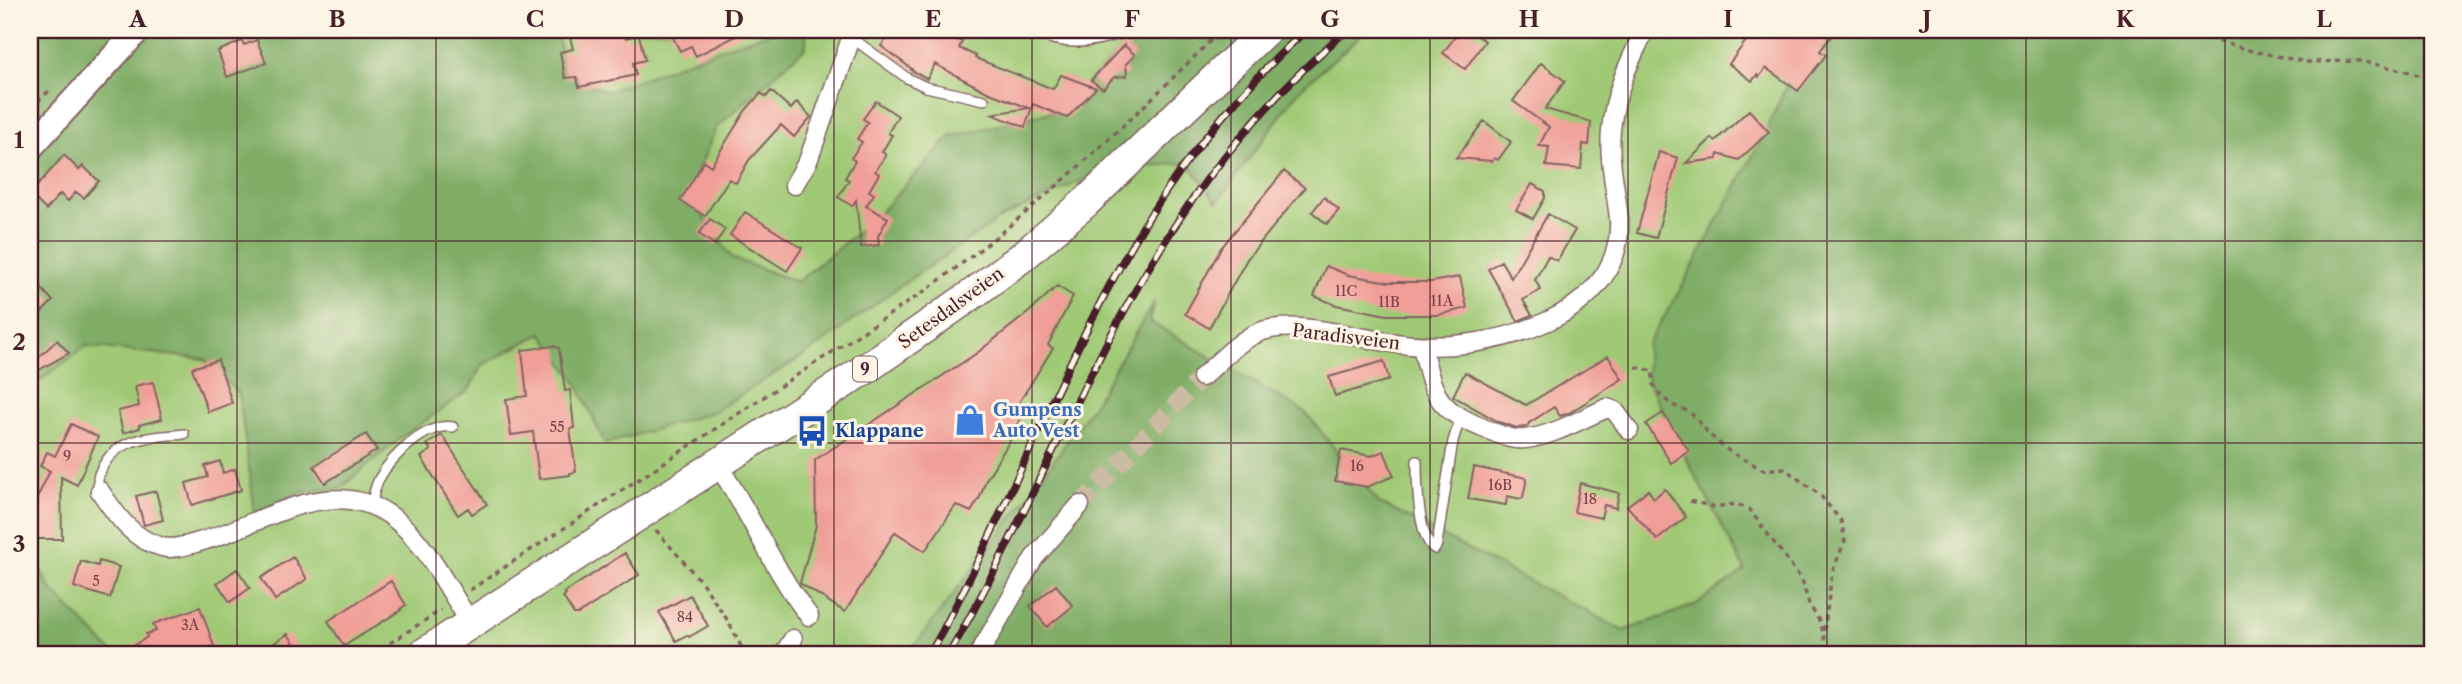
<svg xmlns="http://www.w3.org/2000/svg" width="2462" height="684" font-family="'Libre Caslon Text',serif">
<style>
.green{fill:#9fc975;stroke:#747450;stroke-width:2}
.forest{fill:#7fad66;stroke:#646648;stroke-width:2}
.building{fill:#f09e97}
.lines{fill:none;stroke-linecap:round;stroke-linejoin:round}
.minor-tunnel{stroke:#ccbba3;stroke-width:18;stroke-dasharray:18 9;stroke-linecap:butt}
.service-casing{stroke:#836360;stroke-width:12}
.minor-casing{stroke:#836360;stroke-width:21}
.secondary-casing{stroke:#836360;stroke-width:28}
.trunk-casing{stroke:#836360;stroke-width:33}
.path{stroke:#836360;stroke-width:3.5;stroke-dasharray:5 5;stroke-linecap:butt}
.service{stroke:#fff;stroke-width:9}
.minor{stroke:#fff;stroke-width:18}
.secondary{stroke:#fff;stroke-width:24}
.trunk{stroke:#fff;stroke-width:30}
.rail-casing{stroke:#4a1f2b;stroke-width:8}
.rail{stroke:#fcf5e5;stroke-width:5;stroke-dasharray:16;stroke-linecap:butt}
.grid{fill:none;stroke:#4a1f2b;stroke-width:2;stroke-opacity:0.55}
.labels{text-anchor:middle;stroke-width:6;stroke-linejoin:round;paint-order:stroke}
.number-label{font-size:14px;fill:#743f46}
.shield{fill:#fcf5e5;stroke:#7f5f63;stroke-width:2}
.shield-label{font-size:16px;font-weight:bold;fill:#4a1f2b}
.street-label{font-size:18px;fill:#4a1f2b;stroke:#fcf5e5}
.shop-label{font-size:18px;font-weight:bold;fill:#366cbe;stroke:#fcf5e5;text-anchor:start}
.transit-label{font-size:18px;font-weight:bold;fill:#164399;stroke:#fcf5e5;text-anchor:start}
.neatline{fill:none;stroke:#4a1f2b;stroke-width:2.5}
.grid-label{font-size:23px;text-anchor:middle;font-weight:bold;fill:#4a1f2b}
</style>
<rect width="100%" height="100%" fill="#fcf5e5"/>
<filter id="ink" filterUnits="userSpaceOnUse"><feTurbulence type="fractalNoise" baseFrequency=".0143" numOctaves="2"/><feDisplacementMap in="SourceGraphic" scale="14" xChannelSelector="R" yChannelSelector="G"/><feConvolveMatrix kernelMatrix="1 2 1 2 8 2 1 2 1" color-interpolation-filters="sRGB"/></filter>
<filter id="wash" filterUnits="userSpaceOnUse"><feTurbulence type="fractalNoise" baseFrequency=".00686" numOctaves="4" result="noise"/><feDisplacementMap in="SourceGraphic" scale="28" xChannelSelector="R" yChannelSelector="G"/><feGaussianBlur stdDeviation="1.57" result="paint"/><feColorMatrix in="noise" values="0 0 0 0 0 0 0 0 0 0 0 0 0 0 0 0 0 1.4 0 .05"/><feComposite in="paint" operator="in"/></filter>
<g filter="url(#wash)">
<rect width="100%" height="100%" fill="#ece2c1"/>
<path class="green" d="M30,30H2432V654H30Z"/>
<path class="forest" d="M30,30H557L564,73L607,92L719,49L778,30H806V47L716,128L688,194L732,258L797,282L875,218L950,137L1063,109L1139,30H1367L1300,89L1217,202L1188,163L1106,169L1001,218L904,283L811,351L713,412L605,444L577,383L542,333L482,365L468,391L399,439L339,489L300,492L255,513L239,394L204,359L86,346L30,388Z
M1812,30H2432V654H908L1030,494L1095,402L1154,302L1149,321L1306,413L1379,503L1624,631L1695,605L1745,570L1667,422L1647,378V345L1680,290L1765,133Z
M30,552L50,588L114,654H30Z"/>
<g id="blocks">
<path class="building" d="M568,30H625L626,38L639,35L645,60L633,63L636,75L579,87L577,77L565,78L560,52L573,49Z
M669,30H748L696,56L691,46L680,51Z
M893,30H939L962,42L959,48L976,56L975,58L1053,89L1061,75L1096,88L1067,118L1033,104L1025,127L991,114L1029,108L987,92L935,64L927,79L911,70L912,69L881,46Z
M1460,30H1469L1485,41L1465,69L1443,53Z
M1754,30H1836L1820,51L1826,55L1798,91L1766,68L1759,77L1757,75L1752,81L1729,64Z
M257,40L266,63L227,77L218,51L242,41L244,45Z
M1124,45L1135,55L1126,64L1127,76L1114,77L1103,89L1091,80Z
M1541,63L1565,81L1545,109L1591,122L1589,145L1583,144L1581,169L1546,166L1549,147L1539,146L1549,127L1513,101Z
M771,91L791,109L797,102L811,117L794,137L781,125L749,160L736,183L729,179L705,216L680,201L704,161L711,166L745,111L761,93L766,97Z
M876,101L898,116L888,133L892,135L882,152L886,155L875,171L879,174L869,191L874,194L866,206L888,218L878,236L879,245L861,247L856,200L852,206L838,197L849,180L845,178L855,161L851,158L862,142L857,139L868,122L863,119Z
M1749,110L1769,132L1739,160L1718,154L1717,159L1686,163L1712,138L1715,141Z
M1484,121L1511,142L1498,160L1495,158L1492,161L1456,158Z
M1659,152L1678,158L1656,238L1637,233Z
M64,155L79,170L83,166L99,181L84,198L76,192L68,201L60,194L46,210L30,194Z
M1284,171L1305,188L1247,259L1209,328L1185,314L1221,248Z
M1532,184L1545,191V198L1533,219L1516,210Z
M1324,197L1339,210L1327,224L1312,212Z
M745,212L802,248L787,271L730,235Z
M1548,214L1575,230L1557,261L1548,256L1535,280L1541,290L1523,300L1532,315L1518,321L1488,269L1501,261L1511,278Z
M710,219L725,229L715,245L699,234Z
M1326,266L1348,275L1389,282H1431L1460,277L1467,308L1438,315H1387L1336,305L1314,296Z
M30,276L53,301L40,314L30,303Z
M1057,286L1073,296L1048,345L1053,348L1015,409L1023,414L1015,428L1017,429L986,480L980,497L971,512L956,505L925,551L895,532L845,612L800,583L816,525L815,460L977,353L1029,312Z
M57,340L69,353L30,375V367L34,365L38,358Z
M553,346L559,348L565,391L570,390L574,428L570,429L576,472L570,473V475L539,479L533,432L511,435L506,399L527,396L522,350Z
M1608,356L1622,379L1569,413L1560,416L1554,407L1529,423L1527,427L1517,428L1499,422L1453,396L1465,372L1526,405Z
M218,360L232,403L208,412L192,368Z
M1384,361L1389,380L1335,396L1329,377Z
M153,382L162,419L139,425L140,428L123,433L118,411L139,406L135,386Z
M1663,413L1689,451L1671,463L1646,424Z
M71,424L98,437L77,485L61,477L62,539H30V500H36L50,471L40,466L47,452L55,456Z
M366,434L377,450L325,483L314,466Z
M442,435L487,504L472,514L468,508L458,515L421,457L431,450L427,444Z
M1341,450L1371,456L1384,451L1394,476L1367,487L1335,481Z
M220,461L223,473L235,469L241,490L192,505L186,483L208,477L205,466Z
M1474,467L1527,478L1523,497L1521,499L1507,496L1506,505L1468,499Z
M1580,483L1619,493L1616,508L1604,505L1601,518L1574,512Z
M1665,489L1686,517L1657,540L1627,506L1648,490L1654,498Z
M156,491L163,520L144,525L136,496Z
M625,553L639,575L578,614H574L563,597L566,595L564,593Z
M293,557L307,579L275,600L261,578Z
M81,561L98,566L99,561L119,567L110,598L74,587Z
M237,569L250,588L230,602L217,583Z
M391,581L406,605L400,609L401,610L344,646L328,621Z
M1056,585L1073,606L1047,627L1030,606Z
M690,595L708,626L689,637L687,635L676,641L659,612Z
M200,607L214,646L191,654H121L147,637L146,634L156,631L153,624Z
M288,634L301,654H282L274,643Z"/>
</g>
</g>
<g filter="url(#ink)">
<use href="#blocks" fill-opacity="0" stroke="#836360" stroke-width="2"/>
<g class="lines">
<path class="minor-tunnel" d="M1080,505L1202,377"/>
<defs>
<path id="service" d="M852,38L907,78L926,87L984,100
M30,360L31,358
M1417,461C1417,480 1418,540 1435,549L1437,544L1453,441L1460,419
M100,491C97,483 97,477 101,470C116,436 153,437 184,434
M372,505C373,496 375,487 379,479C390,458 427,422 453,427"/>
<path id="minor" d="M1039,30C1066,41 1090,39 1117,30
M794,185L808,161L854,30
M1422,346C1434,398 1437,410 1488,430C1500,434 1512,441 1525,439C1553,436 1581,419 1607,408L1615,411L1629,430
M1202,377C1222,360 1244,333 1271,329C1304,323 1354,337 1387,342C1441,351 1498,344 1548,321C1589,302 1622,268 1619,219C1616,190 1608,159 1611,130C1614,94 1629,62 1645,30
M717,464C751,513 772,568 809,616
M100,491C116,515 133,540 162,547C174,550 188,545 199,542C260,526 330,472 391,516C427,542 446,587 471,623
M784,654L793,639
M979,654L1034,558L1080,505"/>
<path id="secondary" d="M30,148L138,30"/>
<path id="trunk" d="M423,654L867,368L974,293L1022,257L1086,202L1266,30"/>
</defs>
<use href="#service" class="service-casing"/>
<use href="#minor" class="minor-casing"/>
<use href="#secondary" class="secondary-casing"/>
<use href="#trunk" class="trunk-casing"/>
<path class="path" d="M2180,30L2248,50L2306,62L2360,61L2411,72L2432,81
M30,108L49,91
M1636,367L1653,371V384L1661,396L1672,405L1690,412L1711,436L1730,452L1764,470L1784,468L1821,496L1841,521L1845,540L1832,573L1824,632L1825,648
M1690,501L1714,507L1736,504L1749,509L1802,580L1809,604L1821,624L1823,633
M656,530L703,584L728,621L745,654
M470,590L919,295C1029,217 1127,125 1221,30
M373,654L441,610"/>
<use href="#service" class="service"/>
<use href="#minor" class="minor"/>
<use href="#secondary" class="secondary"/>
<use href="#trunk" class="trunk"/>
<defs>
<path id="rail" d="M930,654C1005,519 1057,373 1135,240C1181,162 1239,91 1306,30
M949,654C1034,508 1092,346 1188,206C1233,141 1287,81 1347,30"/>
</defs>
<use href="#rail" class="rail-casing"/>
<use href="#rail" class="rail"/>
</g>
</g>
<path class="grid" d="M237,30V654M436,30V654M635,30V654M834,30V654M1032,30V654M1231,30V654M1430,30V654M1628,30V654M1827,30V654M2026,30V654M2225,30V654M30,241H2432M30,443H2432"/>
<defs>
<symbol id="shop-bare" viewBox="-9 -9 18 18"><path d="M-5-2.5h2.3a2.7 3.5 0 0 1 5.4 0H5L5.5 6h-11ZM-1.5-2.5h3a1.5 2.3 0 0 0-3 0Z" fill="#3f7fe0" stroke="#fcf5e5" stroke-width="2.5" paint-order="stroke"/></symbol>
<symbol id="bus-bare" viewBox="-9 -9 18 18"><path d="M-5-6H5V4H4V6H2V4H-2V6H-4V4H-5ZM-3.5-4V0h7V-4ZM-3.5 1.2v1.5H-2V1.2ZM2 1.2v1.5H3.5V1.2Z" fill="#1a4fb4" stroke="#fcf5e5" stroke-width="2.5" paint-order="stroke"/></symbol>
</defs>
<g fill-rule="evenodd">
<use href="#shop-bare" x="948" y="398" width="44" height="44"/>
<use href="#bus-bare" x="790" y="409" width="44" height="44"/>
</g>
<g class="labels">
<g class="number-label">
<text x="1346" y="296">11C</text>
<text x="1442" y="306">11A</text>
<text x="1389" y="307">11B</text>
<text x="557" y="432">55</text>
<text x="67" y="461">9</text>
<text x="1357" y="471">16</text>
<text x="1500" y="490">16B</text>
<text x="1590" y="504">18</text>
<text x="96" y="586">5</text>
<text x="685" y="622">84</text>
<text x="190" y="630">3A</text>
</g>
<rect class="shield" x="853" y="356.5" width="24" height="25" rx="5"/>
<g class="shield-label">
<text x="865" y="375">9</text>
</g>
<g class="street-label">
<text transform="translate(951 308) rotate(-36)" y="6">Setesdalsveien</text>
<text transform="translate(1346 337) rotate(7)" y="6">Paradisveien</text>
</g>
<g class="shop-label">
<text x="993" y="416">Gumpens<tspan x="993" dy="21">Auto Vest</tspan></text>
</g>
<g class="transit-label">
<text x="835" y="437">Klappane</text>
</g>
</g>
<rect width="2462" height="684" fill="none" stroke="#fcf5e5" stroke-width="77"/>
<rect x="38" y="38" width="2386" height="608" class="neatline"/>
<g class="grid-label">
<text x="138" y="27">A</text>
<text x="337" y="27">B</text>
<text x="535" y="27">C</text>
<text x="734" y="27">D</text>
<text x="933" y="27">E</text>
<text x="1132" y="27">F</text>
<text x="1330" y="27">G</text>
<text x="1529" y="27">H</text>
<text x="1728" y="27">I</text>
<text x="1927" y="27">J</text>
<text x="2125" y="27">K</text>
<text x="2324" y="27">L</text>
<text x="19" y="148">1</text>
<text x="19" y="350">2</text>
<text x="19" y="552">3</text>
</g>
</svg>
